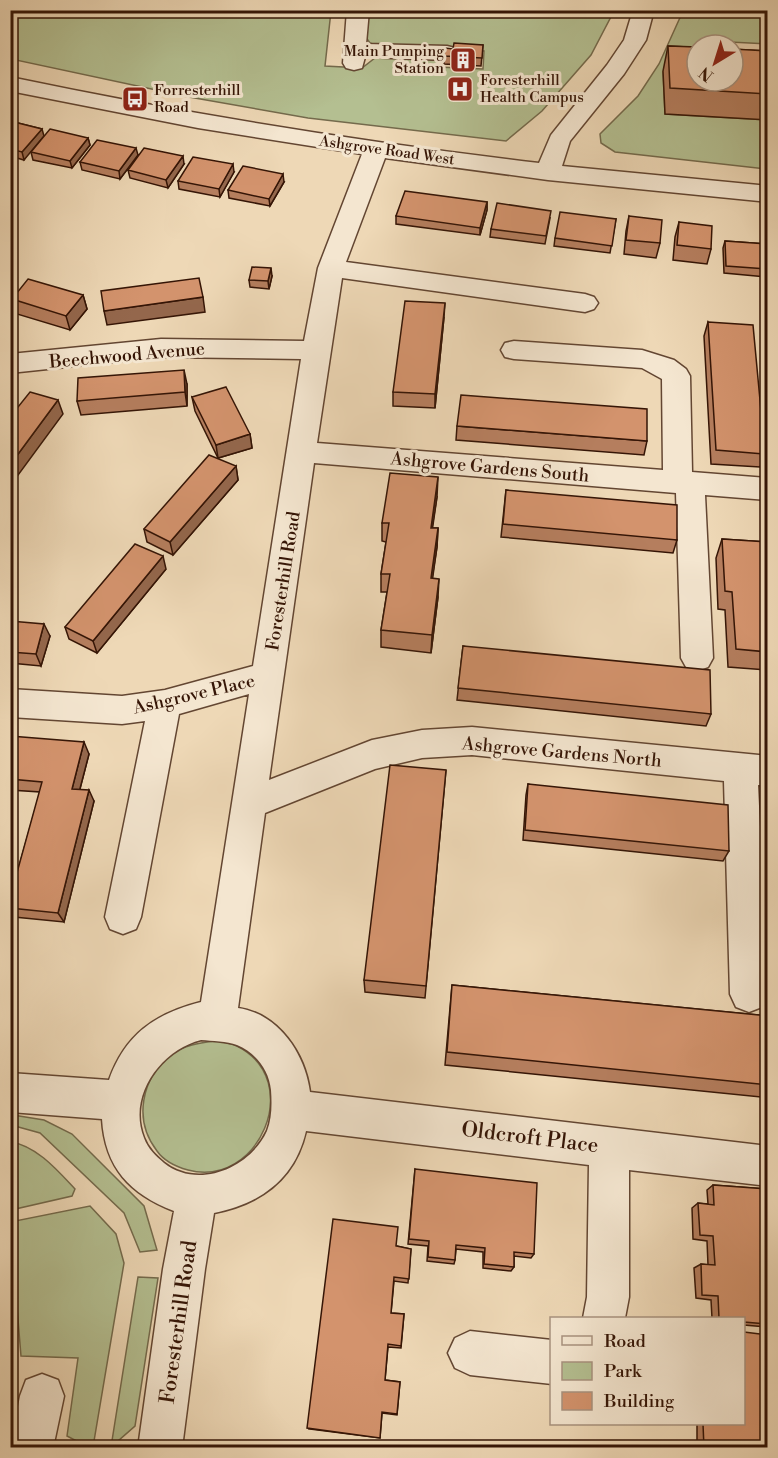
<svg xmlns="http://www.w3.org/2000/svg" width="778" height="1458" font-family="'Libre Bodoni',serif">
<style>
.green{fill:#b4bf91;stroke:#746a4c;stroke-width:1.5}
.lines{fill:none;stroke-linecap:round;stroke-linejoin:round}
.minor-casing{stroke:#634632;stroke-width:3}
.minor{fill:#f4e6d0;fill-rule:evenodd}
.wall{fill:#b57e5e;stroke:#351506;stroke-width:1.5}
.shaded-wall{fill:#94674c;stroke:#351506;stroke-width:1.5}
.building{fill:#d3936d;stroke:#351506;stroke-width:1.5}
.labels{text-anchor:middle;stroke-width:6;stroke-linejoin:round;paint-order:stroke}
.far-poi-label{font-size:15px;fill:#351506;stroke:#f4e6d0;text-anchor:start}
.far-street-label{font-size:15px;fill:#351506;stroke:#f4e6d0}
.street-label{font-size:18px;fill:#351506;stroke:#f4e6d0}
.near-street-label{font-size:21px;fill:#351506;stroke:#f4e6d0}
</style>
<rect width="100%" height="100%" fill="#eed8b6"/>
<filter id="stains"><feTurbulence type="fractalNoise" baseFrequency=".00333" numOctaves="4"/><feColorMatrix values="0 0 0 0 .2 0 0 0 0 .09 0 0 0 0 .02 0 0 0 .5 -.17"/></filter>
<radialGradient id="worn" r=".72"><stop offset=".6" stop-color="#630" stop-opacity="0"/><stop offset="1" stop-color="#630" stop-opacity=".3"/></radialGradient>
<path class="green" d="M11,11H331L325,66L362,68L375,58L387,56L439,58L438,67L483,69L484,51L379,46L370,43L365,36L367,11H614L591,55L542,111L506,141L308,118L189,97L11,59Z
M683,11H767V44L730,42L729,45H697V73L663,72L665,114L767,120V169L615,152L601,143L600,134L638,96L659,64Z
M215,1041C222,1042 231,1043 237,1046C306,1081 258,1189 188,1170C177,1167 164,1161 157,1151C133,1120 141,1078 172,1054C184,1045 200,1043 215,1041Z
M13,1115L44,1120L72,1134L144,1206L157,1250L140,1252L124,1213L40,1133L11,1125Z
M11,1142C37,1146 58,1171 75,1189L72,1196L11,1210Z
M90,1206L116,1234L124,1263L93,1447H88L67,1436L78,1358L21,1356L10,1222Z
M138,1277L158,1278L135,1426L111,1447Z"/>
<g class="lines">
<defs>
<path id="minor" d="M347,10H369L366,44L447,46L455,48L458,53L455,58L447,60L365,57L362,68L354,70L346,68L343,63Z
M633,10H654L646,40L624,74L570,141L562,166L768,186V202L548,180L385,158L346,262L585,294L594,297L598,303L594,309L585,312L342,278L317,443L663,470L662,379L642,368L514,359L505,357L501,350L505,343L514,341L642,350L674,360L686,369L690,376L692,472L768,478V500L705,495L713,658L708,667L697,671L686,667L681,658L676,493L314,463L269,780L372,740L422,730L472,727L768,756V786L758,785L768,994L762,1007L749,1012L736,1007L730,994L724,781L472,755L422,758L375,769L265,813L238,1008C279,1014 305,1054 310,1092L768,1146V1186L629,1170V1297L625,1318H583L587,1297L589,1165L306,1131C295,1179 260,1204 214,1213L205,1269L182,1448H138L163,1269L174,1211C130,1194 105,1168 102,1119L10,1112V1073L109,1080C125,1035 154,1014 201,1002L249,694L179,714L141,917L136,929L123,934L110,929L105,917L145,721L122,724L10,717V689L122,696L165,690L253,666L301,359L161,357L10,373V354L161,339L304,341L318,268L362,154L198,128L10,91V77C186,114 362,142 539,163L551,135L607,65L624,40ZM201,1040C212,1041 227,1041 237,1045C256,1053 269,1070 271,1090C272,1104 272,1118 267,1131C250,1168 198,1190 164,1163C156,1156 148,1149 144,1138C127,1096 161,1050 201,1040Z
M470,1331L552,1340V1384L470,1375L455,1368L448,1353L455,1338Z
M42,1374L58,1380L64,1396L53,1448H10L20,1396L26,1380Z"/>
</defs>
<use href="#minor" class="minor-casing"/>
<use href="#minor" class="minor"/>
</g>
<path class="wall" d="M483,45L481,66L444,64V56L453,49Z
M668,46L768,51V120L665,114L663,71Z
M10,121L42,129L24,160L10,156Z
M88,138L90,145L72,168L33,160L31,152Z
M138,155L120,179L82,170L80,162Z
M184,164L168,188L130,178L128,170Z
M234,172L220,197L179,189L178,181Z
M284,182L270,206L229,198L228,190Z
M487,202V210L480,235L396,224V216Z
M629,216L660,243L656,258L624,254L626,231Z
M550,218L545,244L490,237L491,229Z
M616,219L610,253L554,246L555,238Z
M679,222L711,249L707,264L673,260L675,237Z
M725,241L768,244V277L724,273L723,248Z
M272,276L269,289L250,287L249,280Z
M83,295L87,309L70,330L17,314L12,299Z
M444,317L435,408L393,406V392Z
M708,322L765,454L760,467L711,464L704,336Z
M187,384V406L81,415L77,401Z
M192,397L250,434L252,448L218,458L195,411Z
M457,426L647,441L644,455L456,440Z
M236,466L238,480L173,555L147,542L144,529Z
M506,490L677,540L673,553L501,537Z
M437,497L432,528H438L437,547L432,579L438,597L431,653L381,647V630L387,592H381V574L386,542L382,541V523Z
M722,539L768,542V670L728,667L725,610L718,609L716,558Z
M166,569L97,653L69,639L65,627Z
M10,621L50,636L41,666L10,663Z
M463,646L711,714L706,726L457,700Z
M10,736L89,754L80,789L94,801L64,922L14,917L10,912V898L40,792L10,790Z
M446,770L425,998L365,992L364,980Z
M528,784L729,851L723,861L523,840L526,795Z
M452,985L768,1016V1091L761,1097L445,1065Z
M415,1169L534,1254L531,1258L514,1256V1267L511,1271L483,1268V1252L456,1249L455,1260L454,1264L427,1261L428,1246L408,1244Z
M713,1185L768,1189V1327L744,1325V1318H712L711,1300L696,1298L694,1268L701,1264L708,1265L707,1241L693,1239L692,1208L698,1203L708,1204L707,1190Z
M397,1246L411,1249L408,1283L394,1281L391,1313L404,1314L401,1348L388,1347L385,1380L400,1382L397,1415L382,1413L380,1438L309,1429Z
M697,1424H744L768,1448H697Z"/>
<path class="shaded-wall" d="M42,129L44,136L24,160L22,152Z
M88,138L90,145L72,168L70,161Z
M136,148L138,155L120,179L119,171Z
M183,156L184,164L168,188L166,180Z
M233,164L234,172L220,197L219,189Z
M283,174L284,182L270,206L269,199Z
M487,202V210L480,235V228Z
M271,268L272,276L269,289L268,281Z
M83,295L87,309L70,330L66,316Z
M203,297L205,312L107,325L104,311Z
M445,303L444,317L435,408V394Z
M184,370L187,384V406L185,392Z
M58,400L63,414L10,486V465Z
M250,434L252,448L218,458L216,445Z
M236,466L238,480L173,555L170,542Z
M438,477L437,497L430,546L431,528Z
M438,528L437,547L430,597L431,578Z
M163,556L166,569L97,653L93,641Z
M439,579L438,597L431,653L432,635Z
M44,624L50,636L41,666L36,654Z
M84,742L89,754L77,800L72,789Z
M89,790L94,801L64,922L58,913Z"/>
<path class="building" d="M454,43L483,45L482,58L444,56L445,48L453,49Z
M668,46L697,47V81H733V49L768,51V94L670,88Z
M10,121L42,129L22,152L10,149Z
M50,129L88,138L70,161L31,152Z
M97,140L136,148L119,171L80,162Z
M144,148L183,156L166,180L128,170Z
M193,157L233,164L219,189L178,181Z
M243,166L283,174L269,199L228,190Z
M405,191L487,202L480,228L396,216Z
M497,203L551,211L546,236L491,229Z
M560,212L616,219L612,246L555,238Z
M629,216L662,220L660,243L626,240Z
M679,222L712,226L711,249L677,245Z
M725,241L768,244V269L726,266Z
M252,267L271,268L268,281L249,280Z
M199,278L203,297L104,311L101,291Z
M28,279L83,295L66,316L12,299Z
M405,301L445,303L435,394L393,392Z
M708,322L753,325L765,454L716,450Z
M184,370L185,392L77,401L78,378Z
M226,387L250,434L216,445L192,397Z
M30,392L58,400L10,465V417Z
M461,395L647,409V441L457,426Z
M209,455L236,466L170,542L144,529Z
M390,473L438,477L431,528H438L431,578L439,579L432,635L381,630L390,574H381L389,523H382Z
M506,490L677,505V540L503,524Z
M722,539L768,542V652L736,649L732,592L725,591Z
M135,544L163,556L93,641L65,627Z
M10,621L44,624L36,654L10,652Z
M463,646L710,670L711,714L458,688Z
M10,736L84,742L72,789L89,790L58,913L10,908V898L42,782L10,779Z
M390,765L446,770L426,986L364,980Z
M528,784L728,805L729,851L525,830Z
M452,985L768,1016V1085L447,1052Z
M415,1169L537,1183L534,1254L514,1252V1267L484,1264L485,1248L456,1245L455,1260L428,1257L429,1241L409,1239Z
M713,1185L768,1189V1324L744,1322V1318H719L718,1296L702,1295L701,1264L715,1265L713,1236L700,1235L698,1203L714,1205Z
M333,1219L398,1227L396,1246L411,1249L409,1279L394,1277L391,1313L404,1314L401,1346L388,1344L385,1380L400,1382L397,1414L382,1412L380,1438L307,1428Z
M744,1332L768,1335V1448H704L703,1424H744Z"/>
<defs>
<symbol id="building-square" viewBox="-11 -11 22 22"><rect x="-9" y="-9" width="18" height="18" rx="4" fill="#8f2418" stroke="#f4e6d0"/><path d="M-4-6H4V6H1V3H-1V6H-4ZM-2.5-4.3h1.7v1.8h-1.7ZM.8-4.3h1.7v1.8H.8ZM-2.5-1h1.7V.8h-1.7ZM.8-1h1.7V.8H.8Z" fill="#fff"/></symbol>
<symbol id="hospital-square" viewBox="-11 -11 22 22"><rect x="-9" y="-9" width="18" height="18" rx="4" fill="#8f2418" stroke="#f4e6d0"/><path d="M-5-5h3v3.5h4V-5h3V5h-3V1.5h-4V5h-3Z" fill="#fff"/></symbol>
<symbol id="bus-square" viewBox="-11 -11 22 22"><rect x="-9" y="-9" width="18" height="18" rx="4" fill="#8f2418" stroke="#f4e6d0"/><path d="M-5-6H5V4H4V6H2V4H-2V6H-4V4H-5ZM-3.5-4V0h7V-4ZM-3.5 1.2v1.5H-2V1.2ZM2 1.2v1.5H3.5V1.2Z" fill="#fff"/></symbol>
</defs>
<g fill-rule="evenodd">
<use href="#building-square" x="448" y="45" width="30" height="30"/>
<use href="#hospital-square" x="445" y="74" width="30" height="30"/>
<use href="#bus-square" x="120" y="84" width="30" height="30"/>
</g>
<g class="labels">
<g class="far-poi-label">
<text x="444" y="56" text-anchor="end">Main Pumping<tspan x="444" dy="17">Station</tspan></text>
<text x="480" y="85">Foresterhill<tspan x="480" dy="17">Health Campus</tspan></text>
<text x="154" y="95">Forresterhill<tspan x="154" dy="17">Road</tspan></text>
</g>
<g class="far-street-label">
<text transform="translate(387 150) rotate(8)" y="5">Ashgrove Road West</text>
</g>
<g class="street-label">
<text transform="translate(127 355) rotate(-5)" y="6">Beechwood Avenue</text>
<text transform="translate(490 467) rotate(5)" y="6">Ashgrove Gardens South</text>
<text transform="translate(283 581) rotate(-81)" y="6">Foresterhill Road</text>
<text transform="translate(194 694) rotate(-13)" y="6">Ashgrove Place</text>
<text transform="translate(562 752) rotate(5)" y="6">Ashgrove Gardens North</text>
</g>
<g class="near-street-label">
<text transform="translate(530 1137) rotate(7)" y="7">Oldcroft Place</text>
<text transform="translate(178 1322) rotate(-82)" y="7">Foresterhill Road</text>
</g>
</g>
<rect width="778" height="1458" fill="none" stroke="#eed8b6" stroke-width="36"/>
<rect x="12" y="12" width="754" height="1434" fill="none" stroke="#351506" stroke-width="3"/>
<rect x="18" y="18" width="742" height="1422" fill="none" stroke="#351506" stroke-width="1.5"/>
<rect x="550" y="1317" width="195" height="108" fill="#f4e6d0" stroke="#a8927f" stroke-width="1.5"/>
<rect x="562" y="1336" width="30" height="9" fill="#f4e6d0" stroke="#a8927f" stroke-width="1.5"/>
<text x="604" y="1347" font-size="18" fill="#351506">Road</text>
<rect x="562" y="1362" width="30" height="18" fill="#b4bf91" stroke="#a8927f" stroke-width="1.5"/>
<text x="604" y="1377" font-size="18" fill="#351506">Park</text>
<rect x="562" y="1392" width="30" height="18" fill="#d3936d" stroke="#a8927f" stroke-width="1.5"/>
<text x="604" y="1407" font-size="18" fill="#351506">Building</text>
<g transform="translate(715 63) rotate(218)"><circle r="28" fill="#f4e6d0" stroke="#a8927f" stroke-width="1.5"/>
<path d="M0-4.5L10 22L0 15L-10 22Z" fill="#8f2418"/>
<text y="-9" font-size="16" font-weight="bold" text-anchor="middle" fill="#351506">N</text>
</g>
<rect width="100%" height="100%" filter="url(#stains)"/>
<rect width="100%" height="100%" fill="url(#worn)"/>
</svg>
